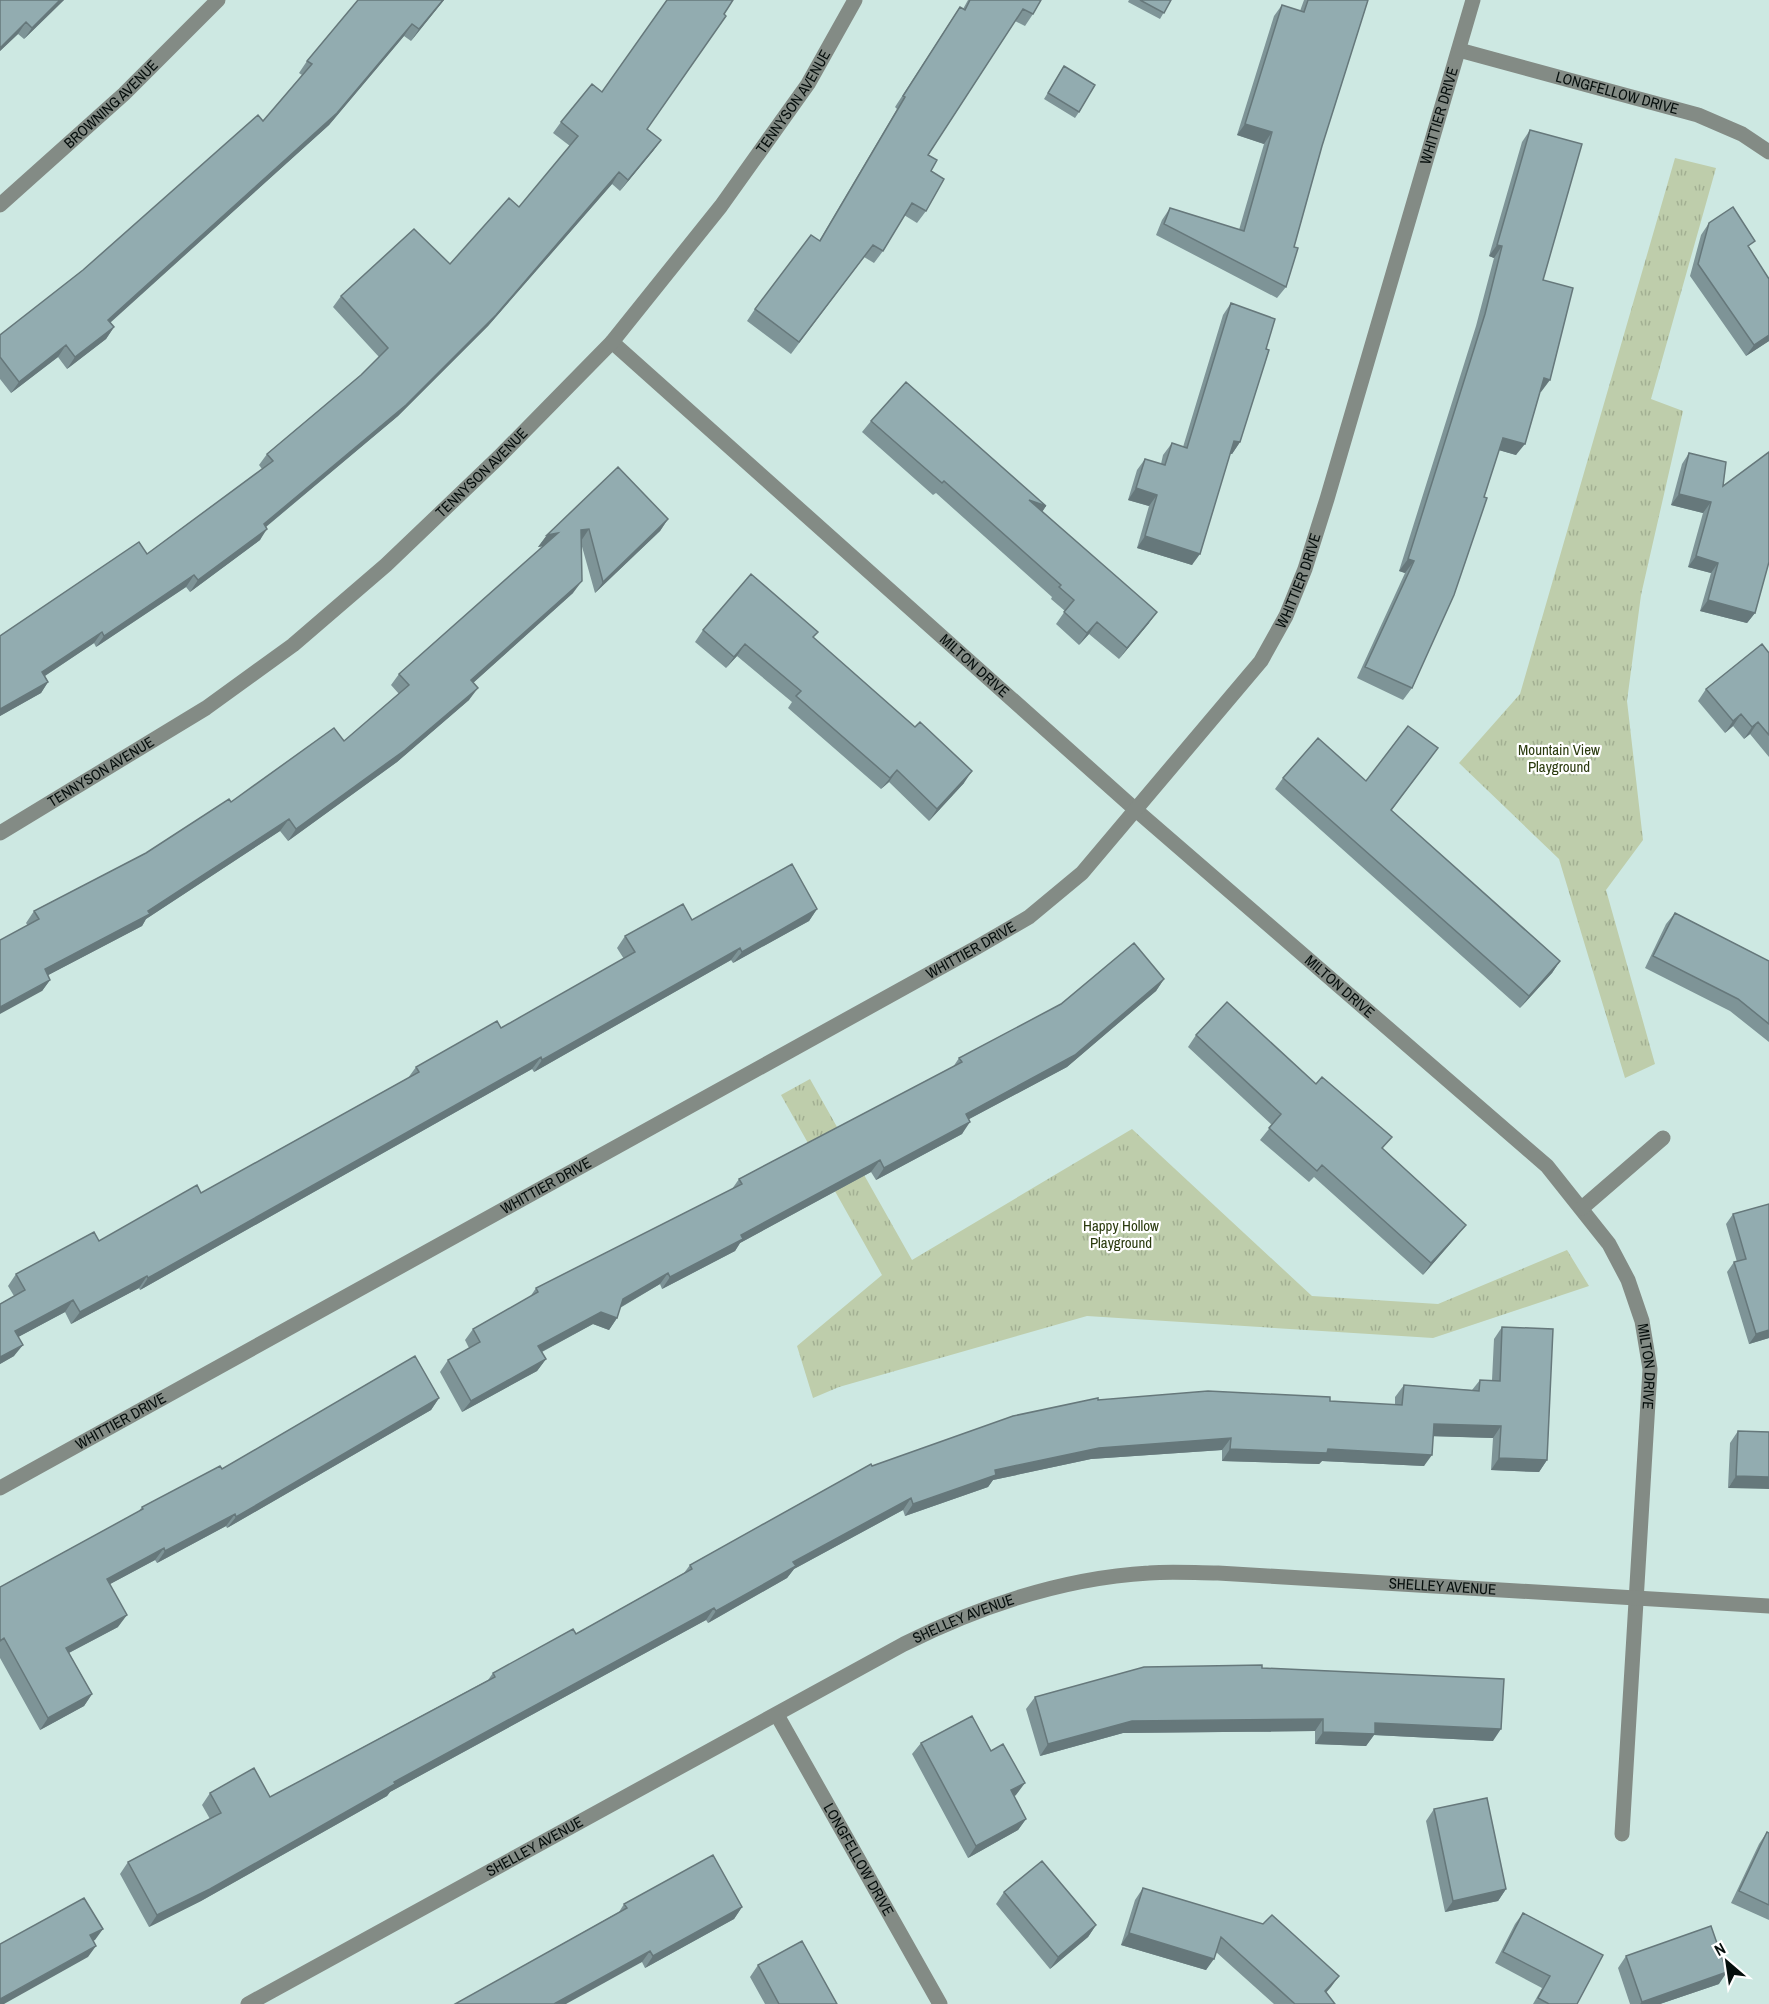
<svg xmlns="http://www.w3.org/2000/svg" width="1769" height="2004" font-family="'Archivo Narrow',sans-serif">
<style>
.park{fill:url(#park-tufts)}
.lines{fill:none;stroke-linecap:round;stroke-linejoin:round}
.street{stroke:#838b85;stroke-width:15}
.wall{fill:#7e9497}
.shaded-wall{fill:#66787b}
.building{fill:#92acb0;stroke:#66787b;stroke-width:1.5}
.labels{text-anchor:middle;stroke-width:4.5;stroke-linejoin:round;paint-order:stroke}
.street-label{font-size:15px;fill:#050e0c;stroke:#fff}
.park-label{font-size:15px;fill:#2a3a0e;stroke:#fff}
</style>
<defs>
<pattern id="park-tufts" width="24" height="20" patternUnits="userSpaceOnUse" patternTransform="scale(1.5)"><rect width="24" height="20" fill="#becdab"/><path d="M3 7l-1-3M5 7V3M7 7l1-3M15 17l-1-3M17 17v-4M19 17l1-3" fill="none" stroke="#a2af92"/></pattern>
</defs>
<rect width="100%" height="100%" fill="#cde8e2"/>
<path class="park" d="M1675,158L1716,168L1651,399L1683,411L1641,595L1627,701L1643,840L1606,890L1655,1064L1625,1078L1559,859L1459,763L1520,694Z
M810,1079L912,1260L1132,1129L1312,1296L1438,1304L1567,1250L1589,1286L1433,1338L1087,1316L839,1387L813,1398L797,1346L882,1275L781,1095Z"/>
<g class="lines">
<g class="street">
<path id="s1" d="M1459,50L1698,115L1742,134L1769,152"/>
<path id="s2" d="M0,205L124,94L218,0"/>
<path id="s3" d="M612,342L1137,811L1547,1166L1609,1244L1628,1280L1642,1321L1650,1369L1622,1834"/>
<path id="s4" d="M0,833L206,708L293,645L386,565L499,457L612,342L721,206L808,84L855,0"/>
<path d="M1582,1208L1663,1138"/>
<path id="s5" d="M0,1488L974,949L1029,917L1082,873L1261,661L1286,616L1305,569L1327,499L1473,0"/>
<path id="s6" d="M777,1715L940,2004"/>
<path id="s7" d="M248,2004L904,1644C980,1606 1064,1578 1149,1573C1172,1571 1195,1573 1218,1573L1769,1606"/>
</g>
</g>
<path class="wall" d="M0,0H64L24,39L18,34L0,51Z
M358,0H444L411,41L404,36L329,125L110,322L114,327L106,339L67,369L58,357L11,393L0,379V335L83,270L263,121L302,75L299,73L307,61Z
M968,0H1041L1033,14L1025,26L1015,21L928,155L931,171L926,211L917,223L904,215L883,251L874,263L864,257L791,354L747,321L755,309L819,241L897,109L895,107L952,19L960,7L963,9Z
M1129,0H1171L1160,19L1128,2Z
M1304,0H1368L1322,146L1294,247L1286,287L1277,298L1156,235L1162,220L1170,208L1239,230L1264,144L1237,135L1274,16L1282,5L1300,11Z
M1064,66L1079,112L1075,118L1044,99Z
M561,122L647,129L661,140L653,151L620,191L612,184L488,326L398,416L266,527L260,540L190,592L186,587L96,647L94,643L45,676L48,682L41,693L0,716V636L147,554L262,469L259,465L267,454L361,375L379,357L333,307L341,296L450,264L519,207L570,146L553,133Z
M1530,130L1543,280L1541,392L1540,391L1516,455L1499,450L1412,688L1403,700L1357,678L1405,573L1399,571L1476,326L1494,258L1489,256L1522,142Z
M1709,223L1750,249L1769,279V341L1746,356L1690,276L1701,235Z
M1231,303L1266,349L1240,442L1232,454H1230L1192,565L1137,548L1149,506L1128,500L1137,470L1145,459L1161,464L1163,455L1172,443L1183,447L1223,315Z
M871,421L1046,506L1042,512L1149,623L1119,659L1089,634L1079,645L1056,624L1065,611L1051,599L1052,597L936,493L933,495L862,432Z
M1689,453L1723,486L1755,613L1747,623L1700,611L1711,573L1688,567L1703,513L1671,505L1682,464Z
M668,519L660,531L595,593L581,543L573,593L473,683L469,700L397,762L288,841L280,831L146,919L142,926L48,975L50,980L42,991L28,926L26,923L34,911L146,853L231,802L344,741L399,694L391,685L399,674L544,546L538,547L547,535Z
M703,630L814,638L964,783L929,821L889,782L881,789L788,708L792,702L737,656L726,668L695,642Z
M1769,653V757L1750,734L1744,739L1733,726L1725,733L1698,701L1706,689Z
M1438,748L1391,811L1560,961L1552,973L1520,1008L1275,789L1283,778L1366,781Z
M817,909L809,921L733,963L731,960L534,1072L532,1069L140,1290L139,1288L71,1324L65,1312L18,1337L14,1356L0,1364V1304L14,1296L8,1286L16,1274L99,1241L201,1193L408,1078L416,1067L501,1028L624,959L617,948L625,936L692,920Z
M1675,913L1769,961V1042L1730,1011L1645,968L1666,924Z
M1164,979L1156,991L1067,1067L969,1119L962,1134L876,1180L871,1172L740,1243L735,1251L662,1289L660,1284L620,1308L617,1318L609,1330L593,1324L542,1352L546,1359L537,1371L462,1412L440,1372L448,1360L469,1348L465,1340L473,1329L530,1297L536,1288L732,1189L739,1179L953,1067L959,1058Z
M1196,1035L1383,1149L1457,1236L1423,1275L1314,1177L1309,1182L1260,1140L1272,1125L1188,1047Z
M1769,1204V1338L1749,1344L1727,1272L1734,1262H1737L1726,1224L1733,1214Z
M1502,1327L1547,1460L1539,1472L1491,1470L1493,1438L1433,1436L1424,1466L1322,1461L1319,1464L1222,1461V1450L1091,1459L993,1480L988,1487L905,1516L903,1510L794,1569L787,1578L708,1623L706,1620L390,1792L387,1796L201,1901L149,1927L120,1874L128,1862L210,1819L202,1805L210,1793L270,1797L488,1680L493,1673L576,1634L684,1573L690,1565L872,1466L1098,1400L1330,1401L1395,1405V1397L1404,1385L1472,1390L1480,1380H1492L1494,1339Z
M439,1398L431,1410L227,1528L226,1526L157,1563L155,1560L110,1584L118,1627L69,1653L92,1694L84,1706L40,1730L0,1658V1587L138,1512L142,1507L222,1469Z
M1738,1431L1769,1432L1728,1488L1730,1443Z
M1262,1668L1493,1741L1374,1735L1366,1746L1315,1744V1731L1123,1733L1040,1756L1026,1709L1035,1697Z
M921,1743L991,1751L1016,1795L1014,1796L1026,1819L1018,1830L968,1858L912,1754Z
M1434,1809L1506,1889L1498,1901L1445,1912L1426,1821Z
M1767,1832L1769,1833V1920L1731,1903L1759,1844Z
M1143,1888L1339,1976L1326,1992L1335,2004H1274L1216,1952L1206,1970L1121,1945L1135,1900Z
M1004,1892L1096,1925L1088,1937L1050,1969L996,1904Z
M624,1904L742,1907L734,1919L645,1968L642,1962L500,1979L619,1912Z
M1523,1913L1577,2004H1533L1542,1988L1495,1963L1515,1924Z
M1626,1956L1719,1984L1660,2004H1630L1618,1968Z
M758,1965L837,2004H765L750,1977Z"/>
<path class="shaded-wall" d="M60,0H64L24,39L32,28Z
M443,0H444L411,41L419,29Z
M26,22L18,34L0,51V48Z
M412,24L404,36L329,125L100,332L108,320Z
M1245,124L1272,132L1264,144L1237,135Z
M661,140L653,151L620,191L628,180Z
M619,172L612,184L488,326L398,416L256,535L264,524Z
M1497,245L1502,246L1494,258L1489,256Z
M114,327L106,339L67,369L75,357Z
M1769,335V341L1746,356L1754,345Z
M66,345L58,357L11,393L19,382Z
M1544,378L1550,380L1541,392L1536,390Z
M1503,438L1525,444L1516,455L1495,449Z
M1234,441L1240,442L1232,454L1226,452Z
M1136,488L1157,495L1149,506L1128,500Z
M1679,494L1711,502L1703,513L1671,505Z
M1029,500L1046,506L1038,518Z
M668,519L660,531L595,593L603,582Z
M267,529L260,540L190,592L198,580Z
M589,529L581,541V530Z
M558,533L550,545L538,547L547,535Z
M1145,536L1200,554L1192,565L1137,548Z
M1696,556L1718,563L1711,573L1688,567Z
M1408,559L1414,561L1405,573L1399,571Z
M194,575L186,587L96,647L104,636Z
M582,581L573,593L463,692L471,680Z
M1708,600L1755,613L1747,623L1700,611Z
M1157,612L1149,623L1119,659L1127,648Z
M1097,622L1089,634L1079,645L1087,633Z
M102,632L94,643L34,683L42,672Z
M745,644L737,656L726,668L734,657Z
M48,682L41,693L0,716V709Z
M478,688L469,700L397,762L288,841L296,829Z
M1741,714L1733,726L1725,733L1733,721Z
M1758,722L1750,734L1744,739L1752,727Z
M897,770L889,782L881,789L890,778Z
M972,771L964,783L929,821L937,809Z
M289,819L280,831L146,919L142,926L37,981L45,969L148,911Z
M817,909L809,921L733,963L742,952Z
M740,948L731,960L534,1072L542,1060Z
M1560,961L1552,973L1520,1008L1529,996Z
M1164,979L1156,991L1067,1067L958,1125L966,1114Z
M50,980L42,991L0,1014V1007Z
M541,1057L532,1069L140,1290L148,1278Z
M970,1122L962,1134L876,1180L884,1168Z
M880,1160L871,1172L740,1243L735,1251L662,1289L670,1277L741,1235Z
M1466,1225L1457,1236L1423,1275L1431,1263Z
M668,1273L660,1284L614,1311L623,1299Z
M147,1276L139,1288L71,1324L80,1312Z
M73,1300L65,1312L7,1343L15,1331Z
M601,1312L617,1318L609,1330L593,1324L530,1358L538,1346Z
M1769,1330V1338L1749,1344L1756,1334Z
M23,1345L14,1356L0,1364V1357Z
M546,1359L537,1371L462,1412L471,1401Z
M439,1398L431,1410L227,1528L236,1517Z
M1434,1424L1501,1426L1493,1438L1426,1436Z
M1231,1438L1222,1450L1091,1459L993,1480L988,1487L905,1516L913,1504L995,1470L1099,1448Z
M1230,1449H1328L1432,1455L1424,1466L1322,1461L1319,1464L1222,1461Z
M1499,1458L1547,1460L1539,1472L1491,1470Z
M1736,1476L1769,1477V1489L1728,1488Z
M911,1498L903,1510L794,1569L787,1578L708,1623L716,1611L793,1562Z
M235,1514L226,1526L157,1563L165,1551Z
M164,1548L155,1560L99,1590L107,1579Z
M714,1608L706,1620L390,1792L387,1796L201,1901L149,1927L157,1915L394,1782Z
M127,1615L118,1627L57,1659L66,1648Z
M92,1694L84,1706L40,1730L48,1718Z
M1323,1719L1315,1731L1123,1733L1040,1756L1048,1744L1132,1721Z
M1375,1723L1501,1729L1493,1741L1374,1735L1366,1746L1315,1744L1323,1732Z
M1025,1783L1016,1795L1003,1802L1011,1790Z
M1026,1819L1018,1830L968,1858L976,1846Z
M1506,1889L1498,1901L1445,1912L1453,1901Z
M742,1907L734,1919L645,1968L653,1956Z
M1096,1925L1088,1937L1050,1969L1058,1957Z
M103,1929L95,1940L82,1947L90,1935Z
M1129,1933L1214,1959L1206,1970L1121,1945Z
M96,1946L88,1957L4,2004H0V1999Z
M650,1951L642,1962L566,2004H554Z
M1727,1972L1719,1984L1660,2004H1640L1642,2002Z
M1339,1976L1331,1987L1317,2003L1325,1991Z"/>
<path class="building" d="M0,0H60L32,28L26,22L0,48Z
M358,0H443L419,29L412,24L337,113L108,320L114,327L75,357L66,345L19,382L0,357V335L83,270L258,115L263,121L312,64L307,61Z
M667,0H733L724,14L726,16L647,129L661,140L628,180L619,172L496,315L406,405L264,524L267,529L198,580L194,575L104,636L102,632L42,672L48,682L0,709V636L139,542L147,554L273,461L267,454L361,375L388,348L341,296L414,229L450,264L509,198L519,207L578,136L561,122L592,84L602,92Z
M970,0H1041L1033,14L1023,9L928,155L937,160L931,171L944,179L926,211L912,203L883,251L873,245L799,342L755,309L811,235L820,241L905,97L903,96L960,7L965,10Z
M1140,0H1171L1164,13Z
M1308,0H1368L1322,146L1294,247L1298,248L1286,287L1164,224L1170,208L1244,231L1272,132L1245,124L1282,5L1304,12Z
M1064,66L1095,85L1079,112L1048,93Z
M1530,130L1582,144L1543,280L1573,288L1550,380L1544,378L1525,444L1503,438L1484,497L1487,498L1454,595L1412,688L1365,667L1414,561L1408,559L1485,314L1502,246L1497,245Z
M1733,207L1755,241L1748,246L1769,279V335L1754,345L1698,264L1709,223Z
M1231,303L1275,319L1266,349L1269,350L1240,442L1234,441L1200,554L1145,536L1157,495L1136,488L1145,459L1165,465L1172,443L1187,448Z
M906,382L1046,506L1029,500L1157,612L1127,648L1097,622L1087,633L1064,612L1074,600L1059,587L1061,585L944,481L942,483L871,421Z
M1769,452V562L1755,613L1708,600L1718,563L1696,556L1711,502L1679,494L1689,453L1726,462L1723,486Z
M618,467L668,519L603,582L589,529L581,530L582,581L471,680L478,688L405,750L296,829L289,819L148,911L150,914L45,969L50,980L0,1007V940L39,919L34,911L146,853L229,799L231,802L334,728L344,741L409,685L399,674L558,533L547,535Z
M751,574L818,632L813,637L915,727L920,722L972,771L937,809L897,770L890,778L796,696L801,691L745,644L734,657L703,630Z
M1762,644L1769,653V735L1758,722L1752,727L1741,714L1733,721L1706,689Z
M1408,726L1438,748L1391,810L1560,961L1529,996L1283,778L1318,738L1366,781Z
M792,864L817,909L742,952L740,948L542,1060L541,1057L148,1278L147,1276L80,1312L73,1300L15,1331L23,1345L0,1357V1304L25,1290L16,1274L94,1232L99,1241L197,1185L201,1193L419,1072L416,1067L497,1021L501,1028L635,952L625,936L683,904L692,920Z
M1675,913L1769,961V1024L1738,999L1653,956Z
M1134,943L1164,979L1075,1055L966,1114L970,1122L884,1168L880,1160L741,1235L743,1239L670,1277L668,1273L623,1299L617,1318L601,1312L538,1346L546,1359L471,1401L448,1360L480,1342L473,1329L538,1292L536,1288L742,1184L739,1179L962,1062L959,1058L1061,1004Z
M1227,1002L1316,1084L1322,1077L1392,1137L1382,1148L1466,1225L1431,1263L1322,1165L1317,1171L1269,1128L1281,1114L1196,1035Z
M1769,1204V1330L1756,1334L1734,1262L1746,1259L1733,1214Z
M1502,1327L1553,1329L1547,1460L1499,1458L1501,1426L1434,1424L1432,1455L1328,1449L1327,1453L1230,1449L1231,1438L1099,1448L995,1470L996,1475L913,1504L911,1498L793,1562L796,1566L716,1611L714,1608L394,1782L395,1784L210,1889L157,1915L128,1862L221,1813L210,1793L254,1768L270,1797L495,1677L493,1673L573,1629L576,1634L692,1569L690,1565L871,1464L872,1466L1013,1416L1098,1398V1400L1208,1391L1330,1397V1401L1402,1405L1404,1385L1479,1391L1480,1380L1500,1381Z
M415,1356L439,1398L236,1517L235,1514L165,1551L164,1548L107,1579L127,1615L66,1648L92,1694L48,1718L4,1638L0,1641V1587L143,1509L142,1507L220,1466L222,1469Z
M1738,1431L1769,1432V1477L1736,1476Z
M1262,1665V1668L1504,1679L1501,1729L1375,1723V1734L1323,1732V1719L1132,1721L1048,1744L1035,1697L1144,1667Z
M972,1716L991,1751L1003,1744L1025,1783L1011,1790L1026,1819L976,1846L921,1743Z
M1487,1798L1506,1889L1453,1901L1434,1809Z
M1767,1832L1769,1833V1905L1739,1891Z
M713,1855L742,1907L653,1956L650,1951L554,2004H455L627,1908L624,1904Z
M1042,1861L1096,1925L1058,1957L1004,1892Z
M1143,1888L1263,1924L1272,1915L1339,1976L1325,1991L1335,2004H1295L1221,1937L1214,1959L1129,1933Z
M84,1898L103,1929L90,1935L96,1946L0,1999V1944Z
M1523,1913L1603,1955L1577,2004H1549L1538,1998L1550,1976L1503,1952Z
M1711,1926L1727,1972L1642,2002L1626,1956Z
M802,1941L837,2004H779L758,1965Z"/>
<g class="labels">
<g class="street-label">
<text dy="5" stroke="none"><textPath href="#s1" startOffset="164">LONGFELLOW DRIVE</textPath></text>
<text dy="5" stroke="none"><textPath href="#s4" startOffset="1090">TENNYSON AVENUE</textPath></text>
<text dy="5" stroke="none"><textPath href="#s2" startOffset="150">BROWNING AVENUE</textPath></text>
<text dy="5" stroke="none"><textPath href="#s5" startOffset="2098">WHITTIER DRIVE</textPath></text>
<text dy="5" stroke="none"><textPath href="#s4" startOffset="604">TENNYSON AVENUE</textPath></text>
<text dy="5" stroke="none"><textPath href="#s5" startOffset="1612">WHITTIER DRIVE</textPath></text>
<text dy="5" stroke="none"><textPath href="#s3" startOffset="486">MILTON DRIVE</textPath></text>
<text dy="5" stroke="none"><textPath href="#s4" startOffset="118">TENNYSON AVENUE</textPath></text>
<text dy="5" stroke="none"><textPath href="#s5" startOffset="1110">WHITTIER DRIVE</textPath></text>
<text dy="5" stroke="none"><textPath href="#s3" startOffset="972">MILTON DRIVE</textPath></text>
<text dy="5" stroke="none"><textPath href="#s5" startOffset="624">WHITTIER DRIVE</textPath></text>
<text dy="5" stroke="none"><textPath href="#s3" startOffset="1476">MILTON DRIVE</textPath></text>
<text dy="5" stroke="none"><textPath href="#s5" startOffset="138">WHITTIER DRIVE</textPath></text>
<text dy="5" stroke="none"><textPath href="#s7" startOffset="1299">SHELLEY AVENUE</textPath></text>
<text dy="5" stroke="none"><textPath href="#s7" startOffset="813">SHELLEY AVENUE</textPath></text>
<text dy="5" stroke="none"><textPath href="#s7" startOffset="327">SHELLEY AVENUE</textPath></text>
<text dy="5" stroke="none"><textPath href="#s6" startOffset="166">LONGFELLOW DRIVE</textPath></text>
</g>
<g class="park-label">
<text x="1559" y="755">Mountain View<tspan x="1559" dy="17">Playground</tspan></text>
<text x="1121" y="1231">Happy Hollow<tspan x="1121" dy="17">Playground</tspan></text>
</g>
</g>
<g transform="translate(1727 1962) rotate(331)" stroke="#ffffff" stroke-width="4.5" paint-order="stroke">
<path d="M0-4.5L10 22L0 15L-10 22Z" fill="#050e0c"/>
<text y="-9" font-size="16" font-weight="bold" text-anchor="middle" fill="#050e0c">N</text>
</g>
</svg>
